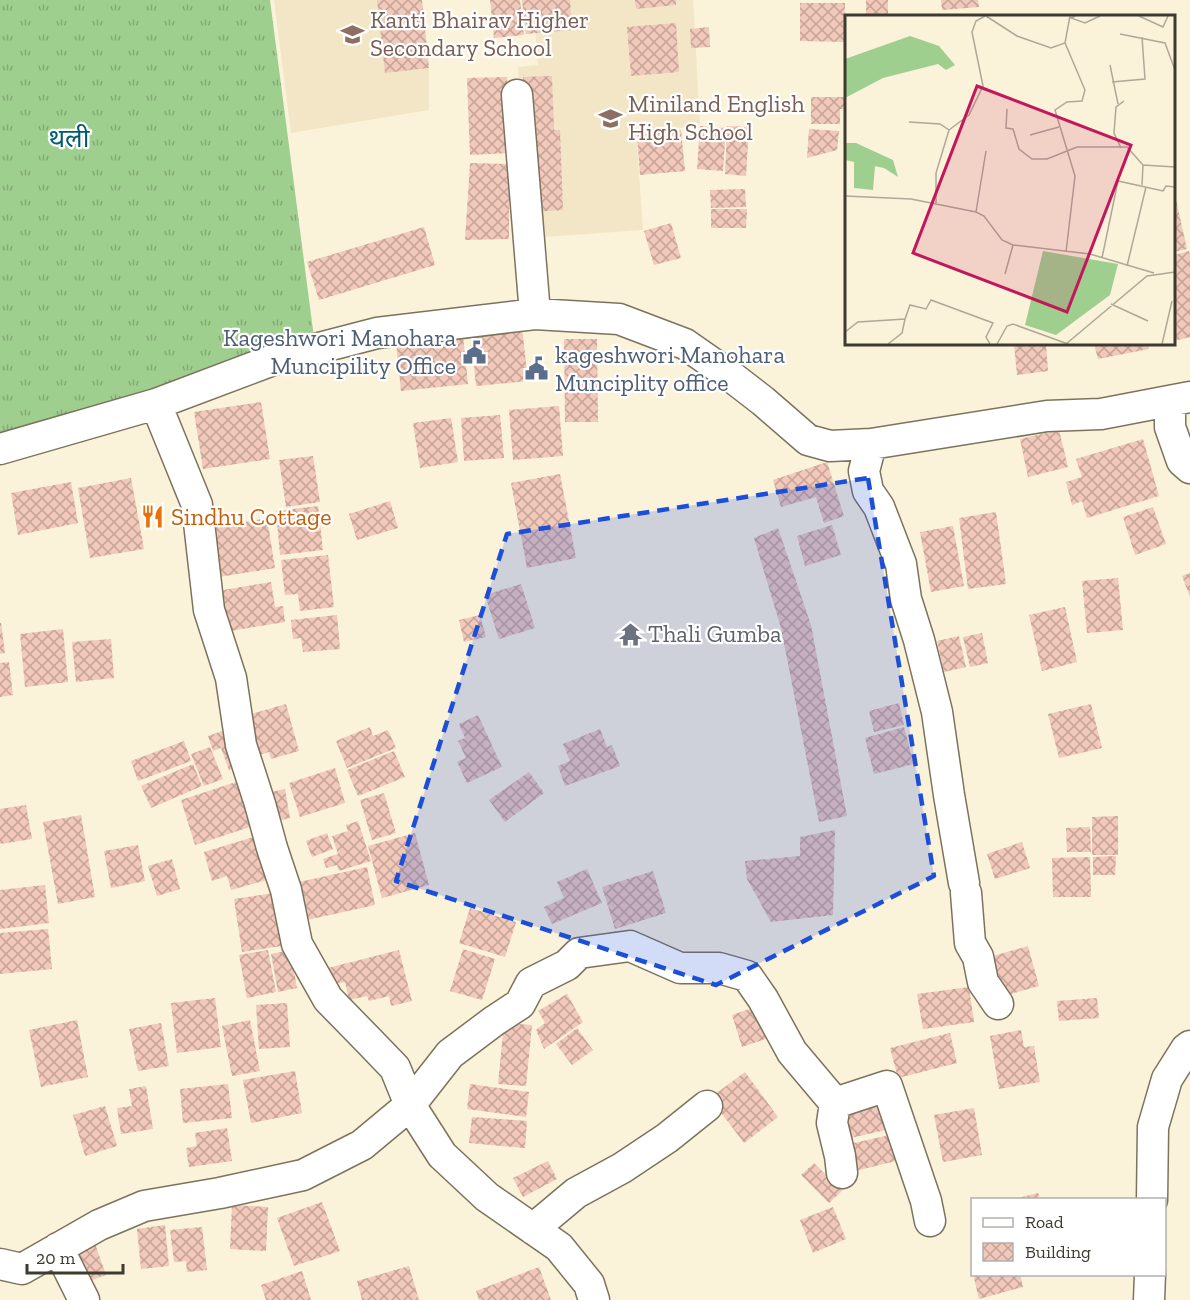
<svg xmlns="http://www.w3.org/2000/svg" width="1190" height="1300" font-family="'Zilla Slab','Noto Sans Devanagari',serif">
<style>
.built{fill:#f2e6c6}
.grass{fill:url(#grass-tufts)}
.building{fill:url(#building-cross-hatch)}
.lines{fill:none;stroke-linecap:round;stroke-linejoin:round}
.minor-casing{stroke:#7c735e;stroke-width:33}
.minor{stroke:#fff;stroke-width:30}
.marked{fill:#1d4ed8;fill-opacity:0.2;stroke:#1d4ed8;stroke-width:4.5;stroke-dasharray:12 8;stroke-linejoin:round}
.labels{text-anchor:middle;stroke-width:4.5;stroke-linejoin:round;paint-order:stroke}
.education-label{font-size:24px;fill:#785e54;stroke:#fff;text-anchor:start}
.service-label{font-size:24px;fill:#4e5e75;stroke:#fff;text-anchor:end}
.food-label{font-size:24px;fill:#c56008;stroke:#fff;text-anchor:start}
.worship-label{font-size:24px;fill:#5b616d;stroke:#fff;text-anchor:start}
.neighbourhood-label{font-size:26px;fill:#005a6f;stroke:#fff}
.inset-road{fill:none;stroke:#afa896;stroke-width:1.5}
.view{fill:#c2185b;fill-opacity:0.15;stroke:#c2185b;stroke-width:3}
.inset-edge{fill:none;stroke:#3d3a30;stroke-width:3}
</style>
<defs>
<pattern id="grass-tufts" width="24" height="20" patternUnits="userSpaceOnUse" patternTransform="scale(1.5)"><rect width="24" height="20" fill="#9fcf8f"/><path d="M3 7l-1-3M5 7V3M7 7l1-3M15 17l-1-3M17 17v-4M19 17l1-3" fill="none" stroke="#83a975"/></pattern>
<pattern id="building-cross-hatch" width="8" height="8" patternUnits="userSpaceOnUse" patternTransform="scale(1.5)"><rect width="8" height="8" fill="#f1c8b9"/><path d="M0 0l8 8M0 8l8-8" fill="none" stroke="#c4a397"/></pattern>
</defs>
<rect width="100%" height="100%" fill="#fbf2da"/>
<path class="built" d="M274,0H422L429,68V110L291,133Z
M533,0H693L700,123L687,127L636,131L643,230L530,238L518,67L538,65Z"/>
<path class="grass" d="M0,0H270L316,353L117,407L0,433Z"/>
<path class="building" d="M377,0H422L429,68L385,73Z
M490,0H520L524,35L494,38Z
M522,0H570L572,30L526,34Z
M635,0H676V5L636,9Z
M866,0H888V16H866Z
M941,0H978L979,7L942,10Z
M800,3H845L844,42L800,41Z
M676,23L679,72L631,76L627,27Z
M709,27L710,47L691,48L690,29Z
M552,76L554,130H560L563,210L528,212L523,77Z
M507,77L510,153L470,155L467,78Z
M811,97H846V109H840V124H811Z
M700,126L726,128L723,171L697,169Z
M727,126L749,127L746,176L725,174Z
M809,129L839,131L837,150L807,158Z
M681,130L685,171L640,175L637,135Z
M470,163L509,164V239L465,240Z
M745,189L746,207L711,208L710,190Z
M1174,191L1187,249L1174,252Z
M711,209H747L746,228H711Z
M671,223L681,258L654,265L644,231Z
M424,227L435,265L319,300L307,262Z
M1189,251L1190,256V337L1174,341V255Z
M522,328L528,381L476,386L471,334Z
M463,336L468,384L401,391L396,343Z
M564,339H597L598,422H565Z
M1014,344H1046L1048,371L1017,375Z
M1094,344H1148L1149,349L1098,359Z
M261,402L270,459L203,469L194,412Z
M559,406L563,456L513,460L509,410Z
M500,415L504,458L464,461L461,418Z
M451,418L458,462L420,468L413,423Z
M1059,430L1068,467L1028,477L1020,439Z
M1143,439L1159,496L1087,518L1082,501L1072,505L1066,482L1082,477L1076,459Z
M313,456L320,502L286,507L279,460Z
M827,462L844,516L824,523L816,497L781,507L773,480Z
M560,474L576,558L527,568L511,483Z
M131,478L144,549L90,558L78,488Z
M71,482L78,523L18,535L11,493Z
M390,501L398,528L357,540L349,514Z
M318,506L323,550L280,555L276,511Z
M1153,507L1166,544L1135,555L1123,517Z
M996,512L1006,584L968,589L959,518Z
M267,518L275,568L219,577L211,528Z
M832,525L841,555L805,566L797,536Z
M953,526L964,586L931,592L920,532Z
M778,528L811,625L847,816L819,822L781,628L754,538Z
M328,555L334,607L300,611L298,594L285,595L281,560Z
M1190,573V597L1182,576Z
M1118,578L1123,630L1087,633L1082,581Z
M271,582L275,607L283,606L285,622L224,632L217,591Z
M521,584L535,628L499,639L485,595Z
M1065,607L1077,662L1042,671L1029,615Z
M337,615L340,649L303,652L301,638L293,639L291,620Z
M480,615L486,637L464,642L459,620Z
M0,623H1L5,653L0,654Z
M63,629L68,682L25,687L20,634Z
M982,633L988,663L970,667L963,637Z
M959,636L966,667L944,672L937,641Z
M111,639L114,678L76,682L72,642Z
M9,662L13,695L0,697V663Z
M899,703L904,725L874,732L869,711Z
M286,704L299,751L271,759L269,752L252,757L248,715Z
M1091,704L1102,748L1059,758L1048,714Z
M478,715L502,767L467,783L457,762L466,758L458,741L465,738L459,724Z
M370,727L373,736L388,730L396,748L347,768L336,741Z
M904,727L914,764L874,774L865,738Z
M228,729L241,765L229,770L221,748L213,751L208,736Z
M600,729L607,747L612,745L620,766L565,786L558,766L570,761L563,744Z
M184,741L191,761L138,781L131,761Z
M210,747L223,779L204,786L191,754Z
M394,751L405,777L358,796L347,770Z
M193,764L202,786L151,808L141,786Z
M335,768L345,803L300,817L289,783Z
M529,772L544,793L505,822L489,800Z
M242,780L256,825L195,845L181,800Z
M285,789L290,818L273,822L267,793Z
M384,793L396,833L372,840L360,800Z
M26,805L32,839L0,844V809Z
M81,815L95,897L58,904L43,822Z
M1118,816V855H1092V817Z
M358,821L371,861L339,871L337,865L326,868L323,859L338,854L332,836L348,831L346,825Z
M1090,827L1091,852H1067L1066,828Z
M835,830L833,915L771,922L747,879L745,861L800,856V837Z
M327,833L333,849L312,857L306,841Z
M415,833L429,885L382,898L368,846Z
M257,836L270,879L231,890L227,876L212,881L204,852Z
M1022,842L1030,868L995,879L987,854Z
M138,845L145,881L111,888L104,851Z
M1116,856L1115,875H1093V857Z
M1090,857L1091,897H1053L1052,858Z
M172,859L180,889L157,896L148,866Z
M367,867L375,905L307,920L299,882Z
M587,869L602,903L552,924L544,907L564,898L557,882Z
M653,871L666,913L615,929L602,887Z
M45,885L49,923L0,929V890Z
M280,892L288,945L242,952L234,899Z
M470,908L516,922L505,957L459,943Z
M48,929L52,969L0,974V933Z
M1028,946L1039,986L1004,996L993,956Z
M463,949L495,959L482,1000L450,991Z
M268,950L276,992L247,998L239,955Z
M290,950L297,988L278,992L271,954Z
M399,950L412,1001L391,1006L389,996L369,1001L367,996L349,1000L345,982L328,986L324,969Z
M969,987L974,1022L923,1029L917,994Z
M567,994L583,1022L544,1049L536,1030L545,1023L538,1011Z
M215,998L221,1047L177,1053L171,1003Z
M1097,998L1099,1018L1059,1021L1057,1001Z
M287,1003L290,1047L259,1049L256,1005Z
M758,1006L768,1038L742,1047L732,1015Z
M77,1020L88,1077L41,1087L29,1030Z
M250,1020L260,1071L232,1076L222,1026Z
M161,1023L169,1066L138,1071L129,1029Z
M504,1023L532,1025L526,1086L498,1084Z
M577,1028L593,1050L572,1065L556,1044Z
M1021,1030L1024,1047L1034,1046L1040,1082L999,1089L990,1036Z
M950,1033L957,1063L898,1078L890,1048Z
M295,1071L302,1113L251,1123L243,1080Z
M745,1072L778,1117L744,1143L710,1098Z
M228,1084L232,1118L183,1123L180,1089Z
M470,1084L529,1092L526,1117L467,1109Z
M146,1086L153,1129L121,1134L117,1108L132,1106L129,1089Z
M878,1097L886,1130L846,1139L838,1107Z
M105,1106L117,1146L85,1156L73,1115Z
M974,1108L982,1155L943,1162L934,1115Z
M472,1117L527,1121L525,1148L469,1143Z
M227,1128L232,1161L189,1167L186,1148L197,1146L195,1133Z
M890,1135L896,1161L855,1171L849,1144Z
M548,1161L557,1179L523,1197L513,1178Z
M814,1163L842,1191L829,1203L801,1175Z
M1038,1193L1040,1200H1014V1199Z
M322,1202L340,1251L294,1266L277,1218Z
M232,1205L268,1207L266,1251L230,1249Z
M833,1207L846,1239L813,1253L800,1220Z
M165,1225L169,1266L141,1269L137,1229Z
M202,1227L207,1270L187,1272L186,1261L174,1262L170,1230Z
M93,1238L106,1275L81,1284L68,1246Z
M409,1266L419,1300H362L357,1281Z
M539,1267L551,1300H479L476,1291Z
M302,1271L311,1300H266L261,1285Z
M973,1274H1020L1023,1287L979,1299Z"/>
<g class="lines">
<defs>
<path id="minor" d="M517,95L535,314
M1170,402V427L1182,461L1190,468
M156,404L197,505L209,610L231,678L241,745L260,804L272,848L286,890L297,944L328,999L370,1042L395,1068L410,1105L442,1155L487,1197L559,1247L589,1284L594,1300
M871,444L864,471L868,491L879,507L901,564L906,599L919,640L937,712L949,795L964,883
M0,449L156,404L273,360L377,333L535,314L619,319L685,344L728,374L763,401L808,440L830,446L871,444L1047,416L1101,414L1190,397
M966,893L970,943L978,957L983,982L998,1004
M835,1103L832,1123L840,1156L842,1173
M1152,1200L1153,1127L1167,1079L1186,1049L1190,1046
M533,1229L576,1193L622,1168L667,1138L707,1106
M58,1248L84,1300
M0,1264L22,1269L99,1225L144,1206L220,1193L303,1175L362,1145L410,1105L450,1054L494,1021L520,1004L531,983L567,965L579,953L630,946L680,968H719L747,976L763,999L792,1052L835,1103L887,1086L926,1201L930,1221
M1149,1300L1150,1274"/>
</defs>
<use href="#minor" class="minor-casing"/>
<use href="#minor" class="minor"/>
</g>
<path class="marked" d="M868,478L934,876L716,985L396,881L507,534Z"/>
<defs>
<symbol id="school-bare" viewBox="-9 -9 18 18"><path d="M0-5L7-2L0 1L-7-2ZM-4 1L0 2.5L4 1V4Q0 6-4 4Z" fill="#8d6e63" stroke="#fff" stroke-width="2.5" paint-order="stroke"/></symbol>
<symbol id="civic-bare" viewBox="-9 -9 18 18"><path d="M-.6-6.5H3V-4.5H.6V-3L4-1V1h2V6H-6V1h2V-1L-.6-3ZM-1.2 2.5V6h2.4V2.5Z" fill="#5c6f8a" stroke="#fff" stroke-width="2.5" paint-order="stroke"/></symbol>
<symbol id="restaurant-bare" viewBox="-9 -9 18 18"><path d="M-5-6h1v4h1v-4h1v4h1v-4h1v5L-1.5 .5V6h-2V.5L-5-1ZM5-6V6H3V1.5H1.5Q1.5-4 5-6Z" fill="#e8710a" stroke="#fff" stroke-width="2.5" paint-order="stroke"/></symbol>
<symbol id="temple-bare" viewBox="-9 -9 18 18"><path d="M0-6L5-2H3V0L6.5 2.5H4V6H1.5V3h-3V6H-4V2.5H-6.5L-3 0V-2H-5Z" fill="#6b7280" stroke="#fff" stroke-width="2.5" paint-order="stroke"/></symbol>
</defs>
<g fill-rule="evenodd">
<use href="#school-bare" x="336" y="18" width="33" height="33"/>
<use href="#school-bare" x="594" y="102" width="33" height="33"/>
<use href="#civic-bare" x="458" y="336" width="33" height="33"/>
<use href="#civic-bare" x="520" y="352" width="33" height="33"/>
<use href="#restaurant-bare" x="136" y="500" width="33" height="33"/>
<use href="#temple-bare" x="614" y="618" width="33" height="33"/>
</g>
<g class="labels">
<g class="education-label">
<text x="370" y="28">Kanti Bhairav Higher<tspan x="370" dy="28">Secondary School</tspan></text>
<text x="628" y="112">Miniland English<tspan x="628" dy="28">High School</tspan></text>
</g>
<g class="service-label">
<text x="456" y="346">Kageshwori Manohara<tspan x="456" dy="28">Muncipility Office</tspan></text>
<text x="555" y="363" text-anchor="start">kageshwori Manohara<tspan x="555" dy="28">Munciplity office</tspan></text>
</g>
<g class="food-label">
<text x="171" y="525">Sindhu Cottage</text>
</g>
<g class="worship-label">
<text x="648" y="642">Thali Gumba</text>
</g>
<g class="neighbourhood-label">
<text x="69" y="147">थली</text>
</g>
</g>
<g transform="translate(845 15)">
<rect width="330" height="330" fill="#fbf2da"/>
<path d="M198,236L273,249L265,280L211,320L180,310Z" fill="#9fcf8f"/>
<path d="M65,21L94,31L110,50L101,55L93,49L38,63L0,83V44ZM0,128H11L48,145L53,162L39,153L0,145Z" fill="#9fcf8f"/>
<path d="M9,145L30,151L28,175L9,173Z" fill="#9fcf8f"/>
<path class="inset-road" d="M141,1L172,21L206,33L220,28L225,1M230,1L226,3L240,8L255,1M294,1L318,12L323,1M275,19L320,28L330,55M220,28L240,75L237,86L222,87L210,95L230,161L221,237M265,50L273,89M267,67L300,64L297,22M162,94L161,113L168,114L174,134L187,144H202L232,132H282L298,150L297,170M64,107L95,109L104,115L91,158V188M104,115L124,100L138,71L127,17L131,6L140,1M185,120L214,112M276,133L269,118L271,92L279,86M298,150L330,152M0,181L66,184L131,197L139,201L157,225L168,230L245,239L309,258M131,197L141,136M257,243L273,166L318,176L321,171L330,172M282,251L301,172M160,259L168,230M266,289L303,306M0,317L13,307L60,304L65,290L81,294L86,285L148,308L141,322L145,329M43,329L57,318L60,304M152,329L162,311L168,309L223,329M221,329L302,261L330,257M317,329L327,286"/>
<path class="view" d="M132,71L286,130L222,297L68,238Z"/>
<rect width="330" height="330" class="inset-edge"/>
</g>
<rect x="971" y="1198" width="195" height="78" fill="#ffffff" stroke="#b1b0ac" stroke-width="1.5"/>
<rect x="983" y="1218" width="30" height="9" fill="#ffffff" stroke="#b1b0ac" stroke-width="1.5"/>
<text x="1025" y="1228" font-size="18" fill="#3d3a30">Road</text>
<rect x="983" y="1243" width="30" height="18" fill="url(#building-cross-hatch)" stroke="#b1b0ac" stroke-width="1.5"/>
<text x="1025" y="1258" font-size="18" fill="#3d3a30">Building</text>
<path d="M27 1264v9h96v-9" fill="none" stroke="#3d3a30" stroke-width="3"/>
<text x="36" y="1264" font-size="18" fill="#3d3a30" stroke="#ffffff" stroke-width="4.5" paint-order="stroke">20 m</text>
</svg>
